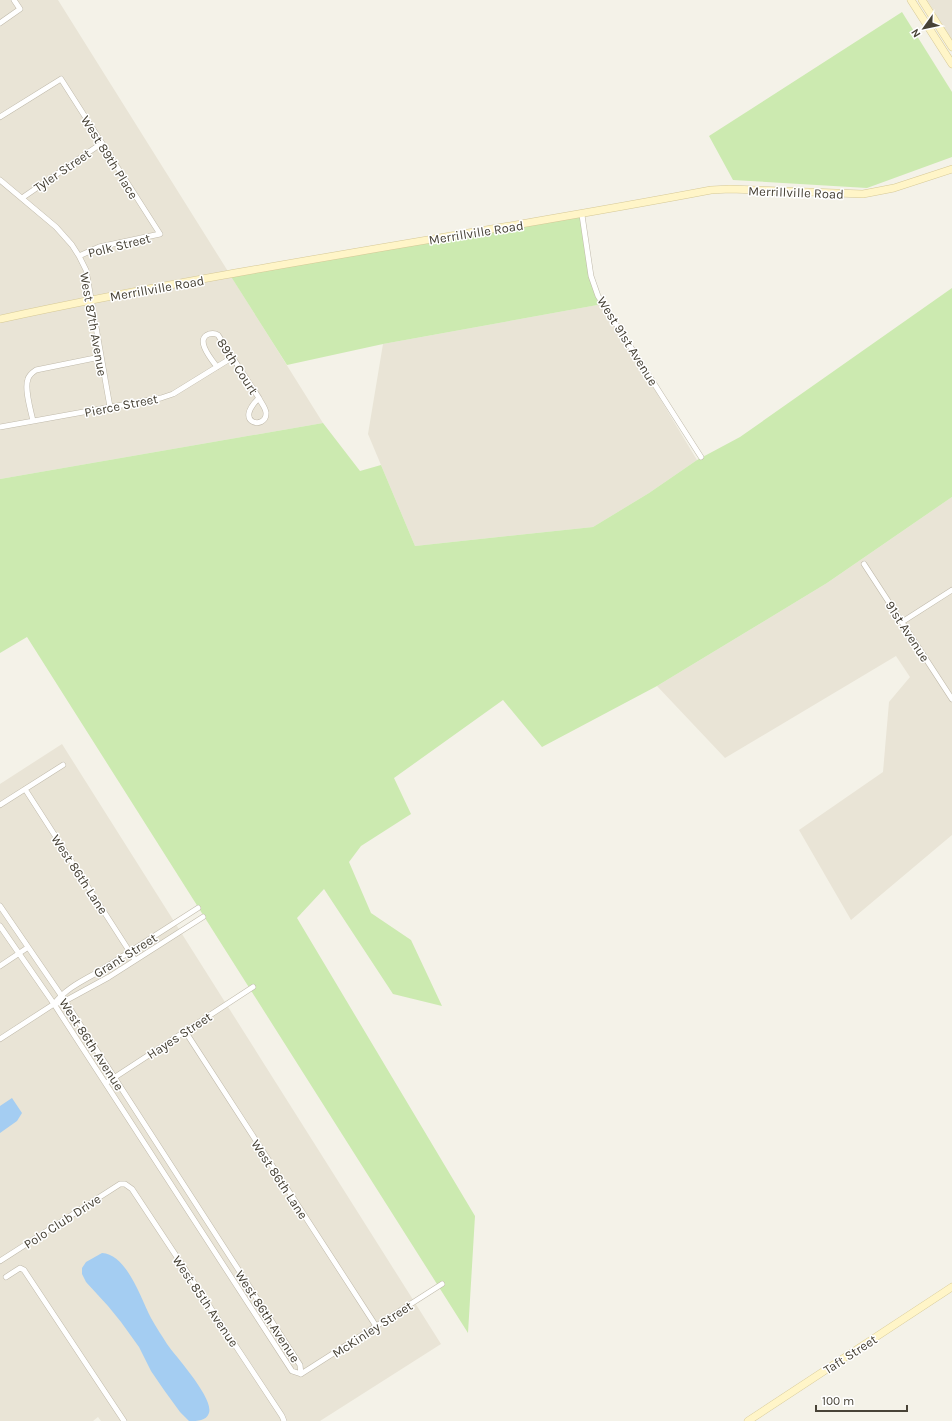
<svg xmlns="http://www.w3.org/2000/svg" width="952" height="1421" font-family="Karla,sans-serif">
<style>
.residential{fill:#e9e4d6}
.green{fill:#cceab0}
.water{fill:#a4cdf2}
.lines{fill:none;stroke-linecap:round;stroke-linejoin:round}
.street-casing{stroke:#c0baab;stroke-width:6}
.secondary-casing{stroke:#d6c997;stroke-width:8}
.street{stroke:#fff;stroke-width:5}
.secondary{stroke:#fff5c8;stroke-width:7}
.labels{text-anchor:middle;stroke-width:3;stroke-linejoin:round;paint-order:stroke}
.street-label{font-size:13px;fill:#484337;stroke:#fff}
</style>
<rect width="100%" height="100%" fill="#f4f2e8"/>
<path class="residential" d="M0,0H58L323,423L0,479Z
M927,0H952V40Z
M603,304L697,460L649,493L593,527L415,546L368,434L383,344Z
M952,497V835L851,920L799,830L883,772L889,702L910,677L896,656L725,758L657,686L827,583Z
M62,744L441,1344L320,1421H101L98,1417L93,1421H0V784Z"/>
<path class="green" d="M902,12L952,92V157L867,188L733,180L709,136Z
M582,215L591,276L603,304L383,344L287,365L230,275Z
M952,288V497L827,583L657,686L542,747L503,700L394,778L411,814L361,846L349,862L371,913L411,940L442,1006L393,994L324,889L297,918L475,1216L468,1333L27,637L0,653V479L323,423L360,471L381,465L415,546L593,527L649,493L697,460L740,437Z"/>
<path class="water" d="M12,1098L22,1113L17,1121L0,1133V1106Z
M102,1253C127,1254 141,1299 151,1318C156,1327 162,1336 167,1344C176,1357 214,1398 209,1413C206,1421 198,1421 189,1421L180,1412L164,1390L151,1371L139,1347L121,1322L108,1306L86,1282L82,1274V1268L86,1262Z"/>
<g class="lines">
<defs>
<path id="street" d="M0,23L20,9L14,0
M0,117L61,79L160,234L99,247L79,256
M0,180L56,227L72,245L79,256L86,270L110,407
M22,198L102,143
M582,215L591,276L598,296L701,457
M217,367C212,360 194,339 209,334C213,333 215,333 218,335L259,398C232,424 267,430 266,413C266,408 261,403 259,398
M33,421C31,411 24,389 28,379C29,375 33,372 36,370L100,357
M0,427L161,398L173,394L233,357
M864,564L952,699
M902,622L952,590
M25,789L135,960
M0,805L63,765
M0,906L65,1001L300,1365L301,1374
M0,926L54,1004L292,1371L301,1374
M0,966L27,948
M54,1004C65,989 82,981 98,972L198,908
M185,1031L376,1326
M0,1039L54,1004L65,1001L109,977L203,917
M106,1083L253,987
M0,1261L120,1184H125L132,1189L282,1416L284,1421
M6,1277L20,1268L24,1270L124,1421
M301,1374L442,1284"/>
<path id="secondary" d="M911,0L952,64
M922,0L952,47
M0,319C235,268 474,235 711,190L730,189L863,194L894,188L952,169
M748,1421L952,1287"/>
</defs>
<use href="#street" class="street-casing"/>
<use href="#secondary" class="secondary-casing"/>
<use href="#street" class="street"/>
<use href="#secondary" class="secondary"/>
</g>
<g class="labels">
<g class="street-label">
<text transform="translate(110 157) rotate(58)" y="5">West 89th Place</text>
<text transform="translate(62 170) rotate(-34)" y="5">Tyler Street</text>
<text transform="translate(796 192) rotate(2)" y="5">Merrillville Road</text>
<text transform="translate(476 232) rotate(-9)" y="5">Merrillville Road</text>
<text transform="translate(119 245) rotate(-14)" y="5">Polk Street</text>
<text transform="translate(157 288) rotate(-10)" y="5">Merrillville Road</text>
<text transform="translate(94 324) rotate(80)" y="5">West 87th Avenue</text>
<text transform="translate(628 341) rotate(58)" y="5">West 91st Avenue</text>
<text transform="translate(238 366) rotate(57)" y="5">89th Court</text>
<text transform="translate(121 405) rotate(-11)" y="5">Pierce Street</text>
<text transform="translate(908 631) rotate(57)" y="5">91st Avenue</text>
<text transform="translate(80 874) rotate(57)" y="5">West 86th Lane</text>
<text transform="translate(125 955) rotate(-32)" y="5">Grant Street</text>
<text transform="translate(179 1035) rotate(-33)" y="5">Hayes Street</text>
<text transform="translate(92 1044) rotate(57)" y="5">West 86th Avenue</text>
<text transform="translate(280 1179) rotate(57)" y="5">West 86th Lane</text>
<text transform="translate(62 1221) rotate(-33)" y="5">Polo Club Drive</text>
<text transform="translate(206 1301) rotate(56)" y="5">West 85th Avenue</text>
<text transform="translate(268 1316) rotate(57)" y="5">West 86th Avenue</text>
<text transform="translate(372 1329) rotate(-33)" y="5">McKinley Street</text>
<text transform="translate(850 1354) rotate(-33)" y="5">Taft Street</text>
</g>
</g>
<g transform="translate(924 28) rotate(237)" stroke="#ffffff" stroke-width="3" paint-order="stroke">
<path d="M0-3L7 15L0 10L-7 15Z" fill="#484337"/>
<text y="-6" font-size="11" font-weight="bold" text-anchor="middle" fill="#484337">N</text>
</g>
<path d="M816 1405v6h91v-6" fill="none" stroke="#484337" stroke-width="2"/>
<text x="822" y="1405" font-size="12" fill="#484337" stroke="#ffffff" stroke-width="3" paint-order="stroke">100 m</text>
</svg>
